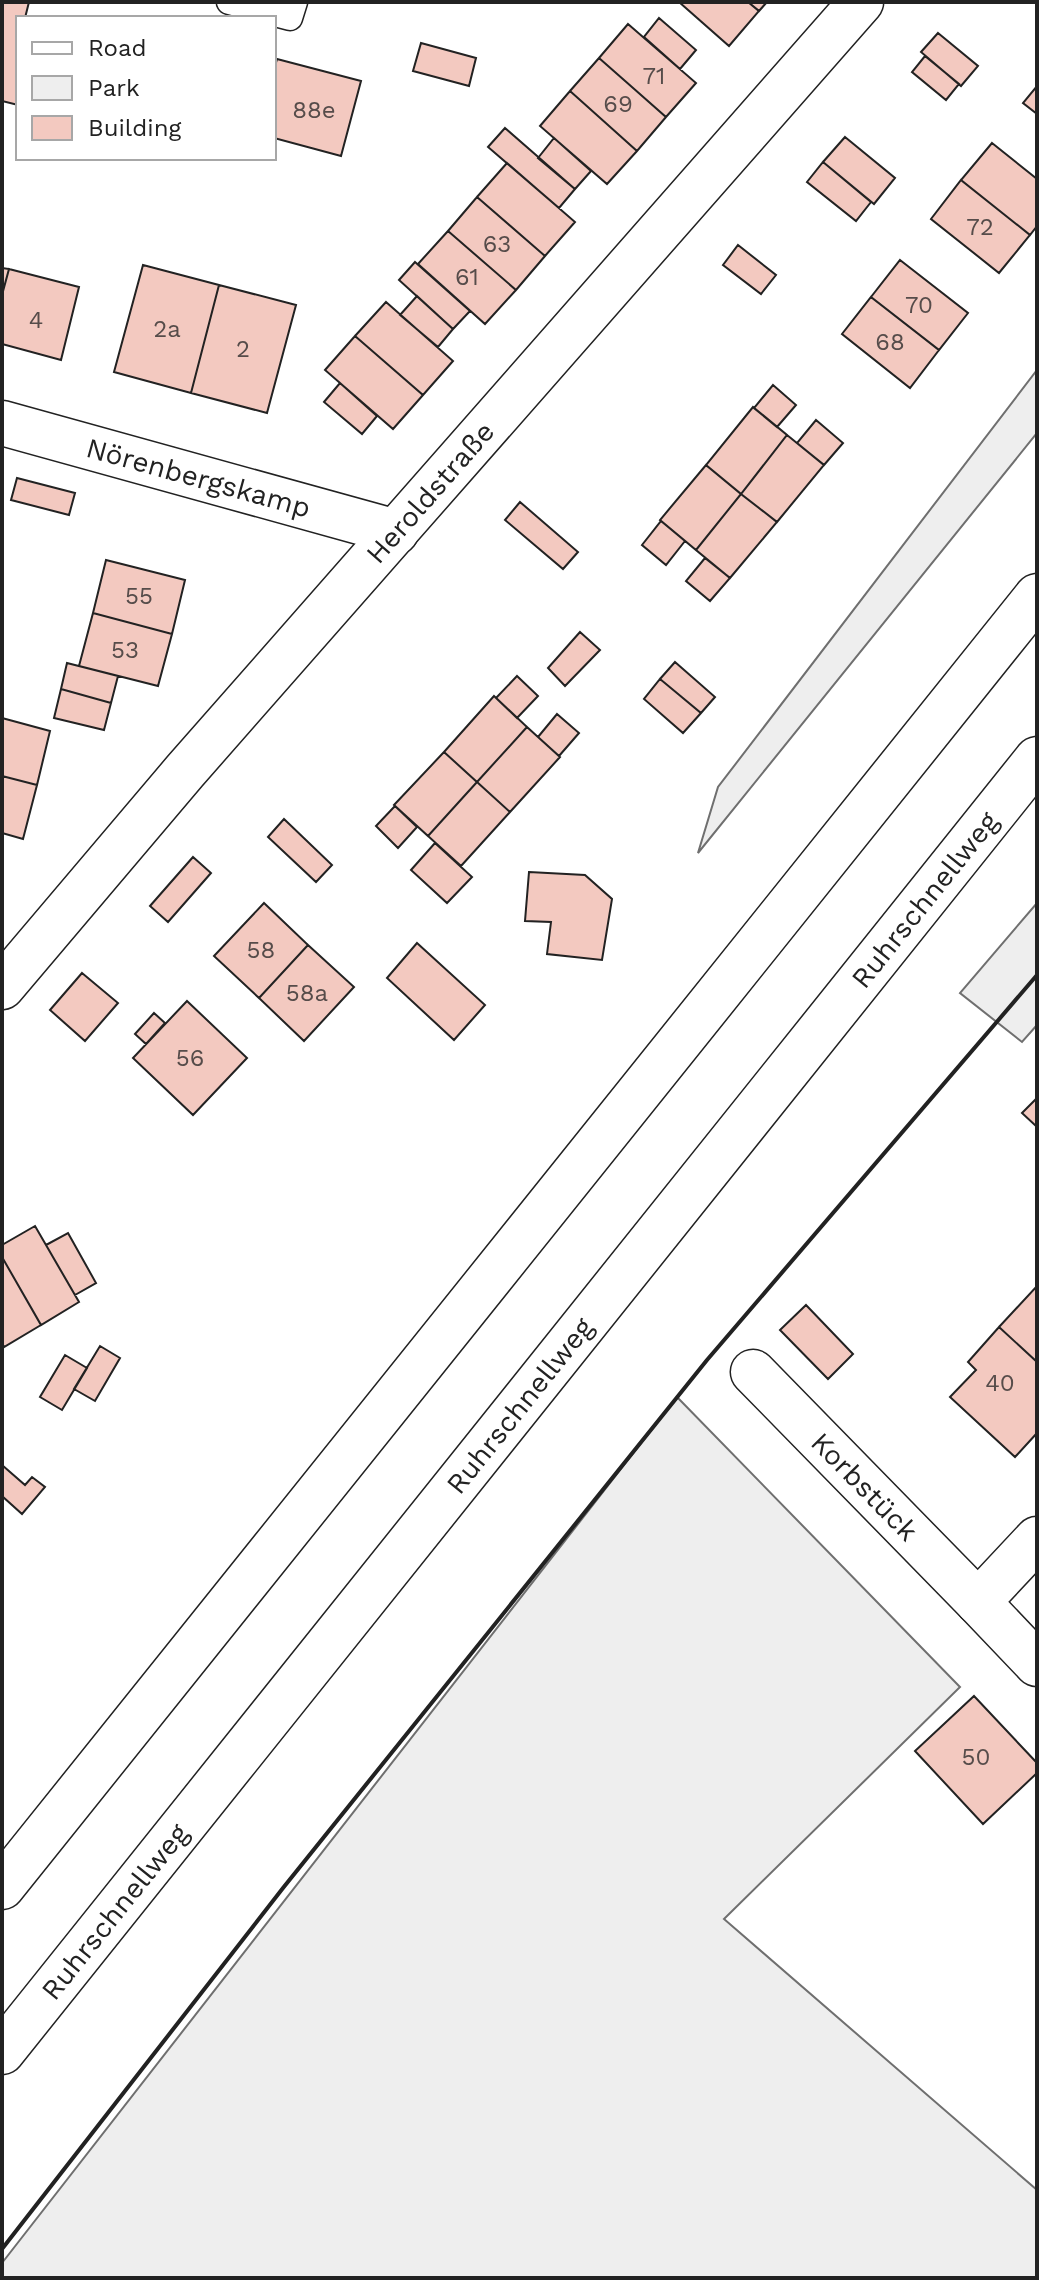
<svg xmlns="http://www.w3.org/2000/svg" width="1039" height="2280" font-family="'Work Sans',sans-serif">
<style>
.green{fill:#eee;stroke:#6f6f6f;stroke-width:2}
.building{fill:#f3c9c0;stroke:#222;stroke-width:2}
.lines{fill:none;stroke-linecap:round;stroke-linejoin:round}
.lane-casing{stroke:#222;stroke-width:27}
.street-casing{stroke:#222;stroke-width:47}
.highway-casing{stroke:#222;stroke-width:47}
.lane{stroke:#fff;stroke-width:24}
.street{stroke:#fff;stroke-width:44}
.highway{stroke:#fff;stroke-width:44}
.wall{stroke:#222;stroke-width:4}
.labels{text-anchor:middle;stroke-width:6;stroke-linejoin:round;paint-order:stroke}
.number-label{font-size:24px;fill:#564c4a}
.street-label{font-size:28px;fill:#222;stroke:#fff}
</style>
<rect width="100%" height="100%" fill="#fff"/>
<path class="green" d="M1037,370V433L698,853L718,787Z
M1037,903V1025L1022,1042L960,993Z
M677,1397L960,1687L724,1919L1037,2190V2278H2V2263Z"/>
<path class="building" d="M2,2H29L25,18H18V105L2,101Z
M679,2H748L759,11L729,46Z
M748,2H767L759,11Z
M659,18L696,50L680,69L644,37Z
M628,24L696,83L666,117L599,58Z
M938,33L978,66L961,86L921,52Z
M421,43L476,58L469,86L413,71Z
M925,56L959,84L946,100L912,72Z
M599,58L666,117L637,151L570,91Z
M277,59L361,81L341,156L274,138V70Z
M1037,86V114L1023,103Z
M570,91L637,151L607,184L540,126Z
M505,128L575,189L559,208L488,147Z
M845,137L895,178L874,204L823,162Z
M554,138L591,171L575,189L538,158Z
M992,143L1037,179V226L1030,235L961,180Z
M823,162L871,202L856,221L807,182Z
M507,163L575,222L545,256L477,197Z
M961,180L1030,235L999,273L931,219Z
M477,197L545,256L516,290L448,231Z
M448,231L516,290L485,324L418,264Z
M738,245L776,275L761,294L723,265Z
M900,260L968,313L939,350L871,297Z
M415,262L470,311L453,329L399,280Z
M143,265L219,285L191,393L114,372Z
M2,268L9,269L2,295Z
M9,269L79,287L61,360L2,344V295Z
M219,285L296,305L267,413L191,393Z
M417,296L453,329L438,347L400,315Z
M871,297L939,350L910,388L842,334Z
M386,302L453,361L423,395L355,336Z
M355,336L423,395L393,429L325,370Z
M340,383L377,416L362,434L324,402Z
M773,385L796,405L777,427L754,408Z
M753,407L787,435L741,494L706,465Z
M816,420L843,443L824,465L797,443Z
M787,435L824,465L777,522L741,494Z
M706,465L741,494L696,550L660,520Z
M17,478L75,493L69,515L11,500Z
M741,494L777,522L730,578L696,550Z
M520,502L578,552L563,569L505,520Z
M661,521L685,541L666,565L642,545Z
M705,558L730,578L710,601L686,581Z
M106,560L185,580L172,634L93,613Z
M93,613L172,634L158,686L79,666Z
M580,632L600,650L565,686L548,668Z
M675,662L715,697L701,713L660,679Z
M67,663L118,676L111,703L61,689Z
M517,676L538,696L517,718L496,698Z
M660,679L701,713L683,733L644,699Z
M61,689L111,703L104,730L54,718Z
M494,696L527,727L477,782L444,752Z
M557,714L579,733L559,756L538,737Z
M2,718L50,731L37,785L2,776Z
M527,727L560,757L510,812L477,782Z
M444,752L477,782L428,836L394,805Z
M2,776L37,785L23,839L2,833Z
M477,782L510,812L461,866L428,836Z
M395,806L417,827L398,848L376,826Z
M284,819L332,865L316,882L268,837Z
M435,843L472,877L447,903L411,870Z
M193,857L211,873L168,922L150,906Z
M529,872L585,875L612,899L602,960L547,954L551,922L525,921Z
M264,903L308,945L259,998L214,956Z
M417,943L485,1005L454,1040L387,978Z
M308,945L354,987L304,1041L259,998Z
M82,973L118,1003L85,1041L50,1010Z
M187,1001L247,1058L193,1115L133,1058Z
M154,1013L165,1023L146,1044L135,1034Z
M1037,1098V1127L1022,1113Z
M35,1226L79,1302L41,1325L2,1257V1245Z
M68,1233L96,1283L75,1295L46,1245Z
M2,1257L41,1325L4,1347L2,1343Z
M1037,1286V1362L999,1327Z
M806,1305L853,1354L828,1379L780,1330Z
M999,1327L1037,1362V1433L1015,1457L950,1397L976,1370L968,1362Z
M100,1346L120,1358L95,1401L74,1389Z
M65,1355L87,1368L62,1410L40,1397Z
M2,1465L25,1485L32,1477L45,1487L22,1514L2,1496Z
M974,1696L1037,1763V1773L983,1824L915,1751Z"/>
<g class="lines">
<defs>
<path id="lane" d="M229,2L290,18L295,2"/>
<g id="street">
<path id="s1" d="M2,423L396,532"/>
<path id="s2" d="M2,987L185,771L861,2"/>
<path id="s3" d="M753,1372L978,1602"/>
<path d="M1037,1539L978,1602L1037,1664"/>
</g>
<g id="highway">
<path d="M2,1887L1037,596"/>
<path id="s4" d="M2,2052L1037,759"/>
</g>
</defs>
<use href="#lane" class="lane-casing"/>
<use href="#street" class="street-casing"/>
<use href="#highway" class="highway-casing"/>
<use href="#lane" class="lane"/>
<use href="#street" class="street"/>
<use href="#highway" class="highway"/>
<path class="wall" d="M2,2249L283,1888L707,1360L1037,975"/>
</g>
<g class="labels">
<g class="number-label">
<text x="654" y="84">71</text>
<text x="618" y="112">69</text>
<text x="314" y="118">88e</text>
<text x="980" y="235">72</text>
<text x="497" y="252">63</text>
<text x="467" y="285">61</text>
<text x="919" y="313">70</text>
<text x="36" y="328">4</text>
<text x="167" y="337">2a</text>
<text x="890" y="350">68</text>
<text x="243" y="357">2</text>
<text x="139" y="604">55</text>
<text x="125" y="658">53</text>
<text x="261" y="958">58</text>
<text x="307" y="1001">58a</text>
<text x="190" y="1066">56</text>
<text x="1000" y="1391">40</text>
<text x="976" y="1765">50</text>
</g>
<g class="street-label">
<text dy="10" stroke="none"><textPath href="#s1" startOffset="204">Nörenbergskamp</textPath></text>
<text dy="10" stroke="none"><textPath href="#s2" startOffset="654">Heroldstraße</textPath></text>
<text dy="10" stroke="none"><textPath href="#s4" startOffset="1476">Ruhrschnellweg</textPath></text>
<text dy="10" stroke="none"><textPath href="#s4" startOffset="828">Ruhrschnellweg</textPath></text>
<text dy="10" stroke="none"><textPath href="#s3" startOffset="160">Korbstück</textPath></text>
<text dy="10" stroke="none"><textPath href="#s4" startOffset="180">Ruhrschnellweg</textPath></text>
</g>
</g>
<rect width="1039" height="2280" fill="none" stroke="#222222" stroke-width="8"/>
<rect x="16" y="16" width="260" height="144" fill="#ffffff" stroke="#a7a7a7" stroke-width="2"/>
<rect x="32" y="42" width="40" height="12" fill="#ffffff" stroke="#a7a7a7" stroke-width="2"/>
<text x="88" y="56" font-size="24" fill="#222222">Road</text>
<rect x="32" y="76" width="40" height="24" fill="#eeeeee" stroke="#a7a7a7" stroke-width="2"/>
<text x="88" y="96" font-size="24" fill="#222222">Park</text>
<rect x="32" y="116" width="40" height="24" fill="#f3c9c0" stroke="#a7a7a7" stroke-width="2"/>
<text x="88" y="136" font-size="24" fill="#222222">Building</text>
</svg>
